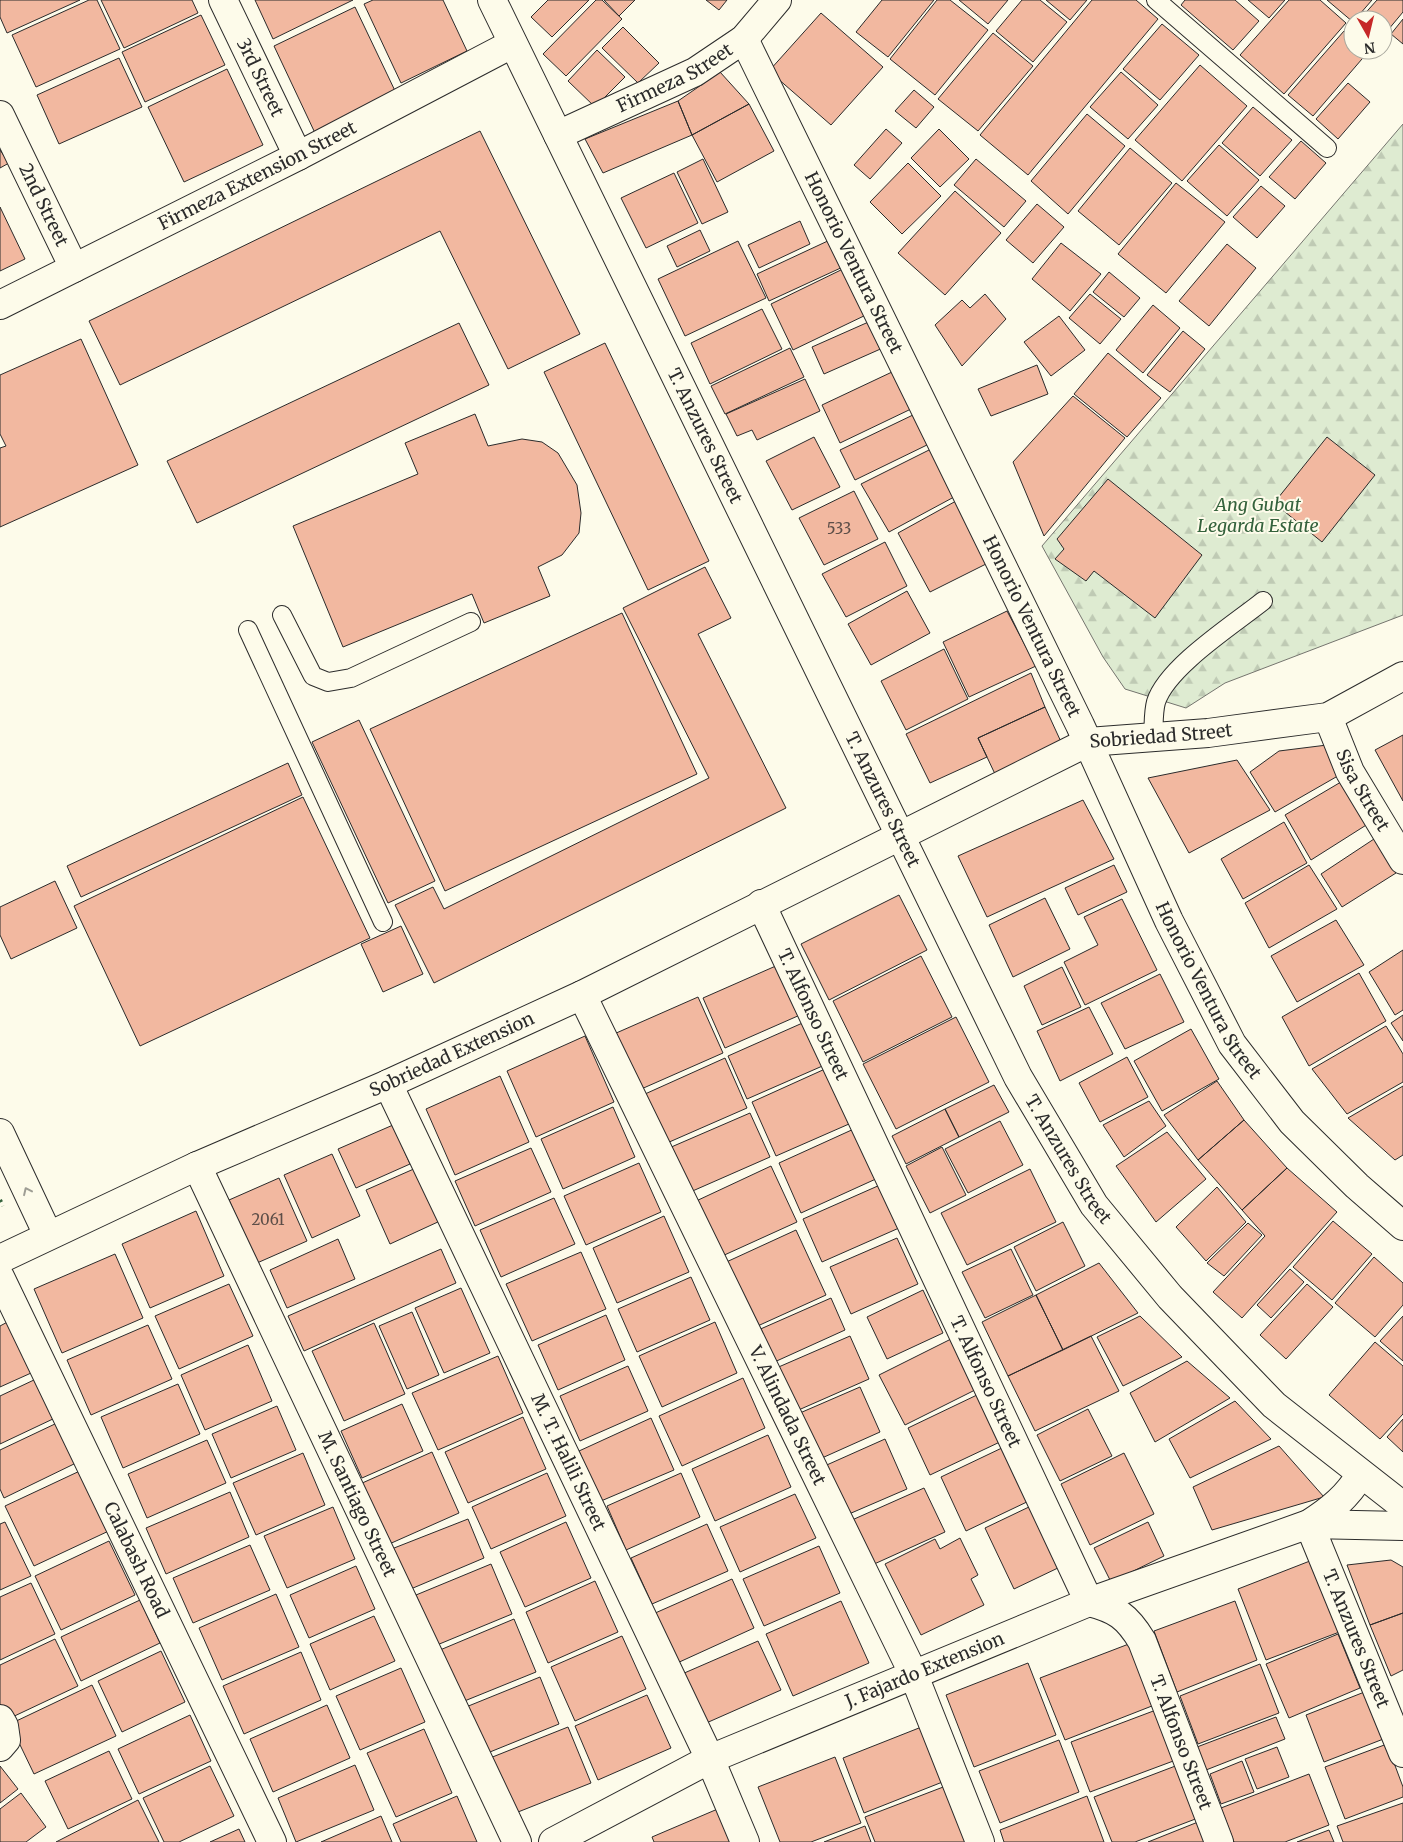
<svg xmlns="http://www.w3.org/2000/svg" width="1403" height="1842" font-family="Merriweather,serif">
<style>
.forest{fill:url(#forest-firs);stroke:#74746e}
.building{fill:#f2b8a0;stroke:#2b2b2b}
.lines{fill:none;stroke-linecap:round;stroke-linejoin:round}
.service-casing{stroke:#2b2b2b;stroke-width:20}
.minor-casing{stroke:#2b2b2b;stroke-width:30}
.tertiary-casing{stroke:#2b2b2b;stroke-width:30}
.service{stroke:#fdfbea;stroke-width:18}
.minor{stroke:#fdfbea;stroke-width:28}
.tertiary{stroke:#fdfbea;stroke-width:28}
.hedge{stroke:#34623c;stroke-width:4;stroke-dasharray:2.5 4;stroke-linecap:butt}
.oneway{stroke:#9e9d94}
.labels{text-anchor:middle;stroke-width:4;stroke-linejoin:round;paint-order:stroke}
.number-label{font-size:15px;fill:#5d4e48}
.street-label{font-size:18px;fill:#2b2b2b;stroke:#fdfbea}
.park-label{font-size:18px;font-style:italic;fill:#34623c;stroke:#fdfbea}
</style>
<defs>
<pattern id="forest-firs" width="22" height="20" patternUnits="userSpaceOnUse" patternTransform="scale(1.25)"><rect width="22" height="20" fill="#deebd1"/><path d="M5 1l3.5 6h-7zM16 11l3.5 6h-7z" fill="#bfcab4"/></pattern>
</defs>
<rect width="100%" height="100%" fill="#fdfbea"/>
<path class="forest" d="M1403,124V615L1225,683L1186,708L1125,689L1103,657L1042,546Z"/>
<path class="building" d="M0,0H80L7,33L0,17Z
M89,0H97L120,49L36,87L12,35Z
M101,0H192L198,13L124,48Z
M255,0H353L273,39Z
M373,0H443L467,51L401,83L364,4Z
M548,0H589L552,37L531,17Z
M596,0H602L622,19L566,76L543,54Z
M604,0H635L619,16Z
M706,0H727L719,10Z
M882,0H934L888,57L856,32Z
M937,0H950L988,30L935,95L890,59Z
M959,0H1008L988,24Z
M1022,0H1040L1067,22L1033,62L996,31Z
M1046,0H1087L1070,20Z
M1092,0H1136L1158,19L1028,175L980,135Z
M1185,0H1235L1259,21L1233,50L1181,5Z
M1248,0H1285L1269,18Z
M1289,0H1320L1346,23L1284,94L1240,55Z
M1327,0H1372L1353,22Z
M1377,0H1403V12L1383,36V20L1361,18Z
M355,7L397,95L315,133L274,46Z
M821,13L883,67L831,125L769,71Z
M201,15L225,65L145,102L122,52Z
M1403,19V44L1391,34Z
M1162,24L1199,55L1160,100L1123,69Z
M623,27L659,63L638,83L602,48Z
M1344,31L1353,39V50H1366L1368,52L1313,116L1288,95Z
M993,33L1033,66L978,131L938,99Z
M597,50L625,77L595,107L568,81Z
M119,58L142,107L59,144L37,95Z
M1200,65L1247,106L1182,181L1135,140Z
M227,69L263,145L184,182L148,107Z
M720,72L749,104L692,135L678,101Z
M1121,72L1158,105L1128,139L1090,107Z
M1348,83L1370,102L1338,139L1316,119Z
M914,90L934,107L916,128L895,111Z
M678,101L692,135L603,173L585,139Z
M749,104L774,151L717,182L692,135Z
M1253,107L1292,140L1260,176L1222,143Z
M1087,114L1125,146L1068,214L1031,181Z
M886,129L902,143L870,179L854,165Z
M939,129L969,159L940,187L911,158Z
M480,131L580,334L508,369L440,231L120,385L89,321Z
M1301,141L1326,163L1295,199L1269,177Z
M1219,145L1259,180L1227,216L1187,181Z
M1130,148L1172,183L1119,245L1078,211Z
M0,150L9,163L0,168Z
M703,159L728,212L702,224L677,172Z
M976,159L1026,201L1004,227L954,185Z
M908,163L941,196L902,234L870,202Z
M674,173L698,223L646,248L621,198Z
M1176,183L1225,222L1166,293L1118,254Z
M1261,186L1285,206L1257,238L1233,217Z
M955,191L1001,233L945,295L898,253Z
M1037,204L1064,227L1033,263L1006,240Z
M0,207L25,259L0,271Z
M800,221L810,244L759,268L748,245Z
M700,230L710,251L677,267L667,246Z
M832,239L845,266L769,301L757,274Z
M738,241L766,298L685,336L658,279Z
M1061,243L1101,274L1070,311L1032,279Z
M1227,244L1256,268L1209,326L1179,301Z
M845,268L868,314L793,350L771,304Z
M1109,272L1140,298L1124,317L1093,292Z
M985,294L1006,319L962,366L935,325L962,300L970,308Z
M1090,294L1121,319L1100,344L1069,318Z
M1153,305L1180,328L1143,373L1116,350Z
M762,309L782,349L710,384L691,343Z
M1059,316L1085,350L1051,376L1024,342Z
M873,320L885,347L824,374L812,347Z
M459,323L489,385L197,523L167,461Z
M1183,331L1205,349L1170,392L1147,375Z
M81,339L138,465L0,527V448L6,446L0,434V375Z
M605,343L709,561L648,590L544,372Z
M790,348L804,377L725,414L711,386Z
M1108,353L1161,398L1127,437L1074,394Z
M1037,365L1048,394L991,416L978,389Z
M892,372L911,409L840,443L822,405Z
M805,379L820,411L757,440L752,430L737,436L726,414Z
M1073,396L1125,438L1044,536L1013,462Z
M475,414L488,446L522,439L542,442L558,453L577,485L581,513L579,533L562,555L538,567L550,596L484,623L472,594L343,647L293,526L418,474L405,443Z
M915,414L929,444L855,480L840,450Z
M814,437L840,487L792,510L766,461Z
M1327,437L1375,475L1322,542L1274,503Z
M931,449L954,497L889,532L861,484Z
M1108,479L1202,555L1155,618L1094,571L1086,581L1055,559L1064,549L1057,539Z
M854,491L878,539L824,565L799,518Z
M956,501L988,563L930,592L898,533Z
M885,542L907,586L846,617L822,574Z
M705,567L731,618L698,634L786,808L434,983L395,905L433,887L444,909L709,778L623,608Z
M907,591L930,633L871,665L848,624Z
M1007,611L1036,666L969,697L943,642Z
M622,613L697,774L445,891L370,729Z
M944,649L968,699L906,730L881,681Z
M1031,673L1045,707L978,738L987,757L930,783L906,734Z
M1045,707L1062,744L995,774L978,738Z
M359,720L435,881L388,903L312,742Z
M1403,735V801L1375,750Z
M1327,745L1343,773L1275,812L1250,772L1279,751Z
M1237,760L1270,810L1189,853L1148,778Z
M288,763L302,795L81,897L67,866Z
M1346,779L1371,822L1311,860L1285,815Z
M303,797L370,938L140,1046L74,906Z
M1083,800L1114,859L987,917L958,856Z
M1284,822L1307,863L1243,899L1221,859Z
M1374,839L1396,873L1342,907L1321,874Z
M1114,865L1127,892L1078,915L1065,888Z
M1309,865L1337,909L1269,948L1245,903Z
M55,881L77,928L11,959L0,935V907Z
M899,895L927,950L829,1000L801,944Z
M1045,898L1070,949L1013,977L989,925Z
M1122,899L1157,970L1085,1005L1064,962L1098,945L1084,917Z
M1336,920L1364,965L1297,1002L1271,956Z
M401,926L423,974L383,992L361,944Z
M1403,950V1010L1395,1015L1369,972Z
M921,956L952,1017L863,1062L833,1001Z
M778,965L800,1015L725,1048L703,998Z
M1062,967L1081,1007L1042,1025L1024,986Z
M1359,973L1386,1021L1309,1066L1282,1017Z
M1160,974L1184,1022L1125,1049L1101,1003Z
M698,997L723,1053L639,1090L614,1034Z
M1089,1007L1113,1054L1060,1081L1037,1031Z
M1403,1015V1041L1391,1023Z
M956,1017L989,1082L896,1129L863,1064Z
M807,1021L827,1064L747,1099L728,1056Z
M1386,1026L1403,1054V1082L1347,1114L1312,1069Z
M1191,1029L1219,1079L1162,1111L1134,1061Z
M585,1036L614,1102L536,1137L507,1071Z
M1127,1057L1148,1097L1100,1122L1079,1083Z
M725,1058L747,1108L667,1143L645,1094Z
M825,1069L849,1124L776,1156L752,1102Z
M500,1076L529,1142L455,1175L426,1109Z
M1217,1081L1244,1120L1198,1160L1164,1115Z
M994,1085L1009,1112L959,1137L945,1109Z
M1403,1086V1155L1395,1160L1348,1118Z
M1149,1101L1166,1126L1124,1157L1103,1125Z
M613,1107L635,1157L563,1189L541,1139Z
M945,1109L959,1137L906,1164L892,1136Z
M750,1113L770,1157L688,1193L669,1148Z
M1244,1120L1287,1168L1242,1210L1198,1160Z
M1000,1121L1023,1165L968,1193L945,1149Z
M393,1125L410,1164L356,1188L338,1149Z
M856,1128L878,1178L801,1213L779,1163Z
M1167,1132L1206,1179L1156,1222L1116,1166Z
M942,1147L966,1195L930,1213L906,1166Z
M531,1148L551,1192L475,1226L455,1181Z
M332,1154L360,1216L312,1238L284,1175Z
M639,1163L661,1212L586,1245L564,1196Z
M771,1166L797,1222L720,1257L694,1202Z
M416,1168L440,1221L390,1244L366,1190Z
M1287,1168L1337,1212L1242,1318L1213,1292L1265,1236L1242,1210Z
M1030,1169L1056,1222L967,1265L941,1213Z
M279,1178L307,1241L257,1263L229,1200Z
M880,1185L899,1228L822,1262L803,1219Z
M1217,1187L1246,1222L1206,1261L1176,1227Z
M554,1198L575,1244L501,1277L480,1230Z
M196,1211L224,1276L150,1308L122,1244Z
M664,1216L689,1272L617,1303L593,1248Z
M1333,1221L1372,1254L1332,1300L1293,1267Z
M1063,1222L1085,1266L1036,1291L1014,1247Z
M1248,1223L1262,1235L1224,1276L1207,1263Z
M796,1230L826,1295L751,1329L722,1264Z
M897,1238L918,1284L851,1314L830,1267Z
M338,1239L355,1279L287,1308L270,1270Z
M441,1249L456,1283L304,1351L288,1316Z
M1011,1249L1033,1295L985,1318L962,1272Z
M581,1252L606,1309L532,1341L506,1284Z
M115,1254L143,1318L62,1353L34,1289Z
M1374,1257L1403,1283V1305L1375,1337L1335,1303Z
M1099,1263L1138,1313L1063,1350L1036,1295Z
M1290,1269L1304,1282L1271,1318L1257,1305Z
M691,1277L710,1320L637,1352L618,1309Z
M229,1284L253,1336L179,1369L155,1316Z
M1307,1284L1333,1307L1286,1359L1260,1335Z
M461,1288L490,1353L444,1373L415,1308Z
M923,1290L943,1333L887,1359L867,1317Z
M1036,1295L1063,1350L1008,1376L982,1322Z
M831,1298L845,1330L770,1364L756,1331Z
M412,1312L439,1375L407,1389L379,1326Z
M606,1315L625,1360L558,1390L538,1345Z
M1140,1316L1182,1357L1123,1386L1097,1337Z
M1403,1316V1361L1380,1341Z
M15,1318L40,1369L0,1387V1326Z
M715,1322L737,1373L662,1407L639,1356Z
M374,1323L405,1394L344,1421L312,1351Z
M148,1325L172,1379L91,1415L67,1360Z
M850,1336L869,1379L794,1412L774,1369Z
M1091,1336L1119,1391L1035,1431L1008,1376Z
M951,1339L977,1389L905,1425L879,1375Z
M1375,1342L1403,1366V1414L1380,1439L1329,1395Z
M248,1345L272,1401L205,1430L181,1375Z
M498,1356L523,1413L438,1450L412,1393Z
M1187,1361L1230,1398L1155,1442L1130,1393Z
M628,1366L648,1411L580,1441L560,1396Z
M743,1378L765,1428L682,1466L659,1416Z
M36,1379L55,1418L0,1444V1396Z
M178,1384L200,1434L123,1468L101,1417Z
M860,1387L880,1432L813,1462L793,1416Z
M979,1394L1002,1441L930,1475L908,1428Z
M1235,1401L1271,1439L1190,1478L1169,1439Z
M402,1404L423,1451L362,1478L341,1431Z
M277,1406L296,1450L231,1478L212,1434Z
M1088,1409L1112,1456L1060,1481L1037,1435Z
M523,1417L546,1469L468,1503L445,1452Z
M651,1418L674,1470L601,1501L579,1451Z
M1403,1419V1452L1387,1437Z
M57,1423L76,1463L4,1498L0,1489V1450Z
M768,1435L791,1487L715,1521L692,1469Z
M885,1439L907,1489L842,1517L820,1468Z
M207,1440L226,1483L147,1518L128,1474Z
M1006,1446L1031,1500L966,1531L941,1477Z
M1279,1446L1324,1497L1212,1530L1193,1487Z
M432,1452L459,1513L387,1545L360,1484Z
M303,1453L325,1505L256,1535L233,1483Z
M1124,1453L1154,1514L1090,1545L1061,1484Z
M84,1469L113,1529L34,1566L5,1506Z
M547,1473L566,1516L491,1549L472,1507Z
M681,1473L700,1517L626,1550L607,1506Z
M924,1488L945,1532L872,1565L852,1520Z
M230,1492L249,1537L166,1574L146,1528Z
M795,1494L816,1538L740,1572L720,1527Z
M1031,1506L1060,1567L1014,1589L985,1528Z
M333,1507L355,1559L287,1588L264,1536Z
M468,1519L484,1558L406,1591L389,1550Z
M5,1522L31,1576L0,1590V1524Z
M566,1522L591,1578L525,1607L500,1552Z
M1148,1522L1164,1556L1111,1582L1094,1548Z
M707,1524L728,1571L652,1604L631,1558Z
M960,1538L978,1575L971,1579L984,1605L921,1635L885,1564L935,1539L940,1549Z
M109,1541L135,1595L61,1630L35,1576Z
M250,1545L270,1590L193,1623L173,1578Z
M819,1546L840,1593L764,1626L743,1579Z
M1315,1559L1342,1631L1266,1660L1238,1589Z
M1391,1560L1403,1567V1613L1370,1625L1347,1565Z
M491,1564L512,1614L437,1645L416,1595Z
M356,1566L375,1609L309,1638L290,1595Z
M732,1579L754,1628L675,1664L653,1614Z
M595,1581L618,1632L548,1663L526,1612Z
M31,1583L55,1634L0,1660V1597Z
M276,1594L299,1647L222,1680L199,1628Z
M140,1600L160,1643L81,1681L61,1637Z
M841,1601L869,1663L793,1696L766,1634Z
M1235,1601L1257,1660L1177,1692L1154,1631Z
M1403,1613V1670L1391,1676L1370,1625Z
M374,1616L395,1661L330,1690L310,1644Z
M514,1619L536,1672L462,1702L440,1650Z
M1338,1634L1360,1688L1289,1718L1266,1664Z
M622,1636L646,1689L575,1721L551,1667Z
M55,1639L78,1686L6,1720L0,1708V1665Z
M758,1641L781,1690L704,1724L682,1674Z
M1134,1642L1157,1704L1065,1740L1040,1678Z
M161,1651L185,1702L122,1732L98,1681Z
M301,1652L321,1700L244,1734L223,1686Z
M1028,1663L1056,1735L974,1767L946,1695Z
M1260,1664L1279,1713L1198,1744L1180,1696Z
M401,1668L425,1722L360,1750L336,1696Z
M540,1677L559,1724L485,1754L466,1707Z
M92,1685L116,1736L34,1774L10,1724Z
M1367,1691L1386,1738L1324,1762L1306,1715Z
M647,1695L671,1748L598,1780L575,1726Z
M327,1705L350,1758L273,1792L250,1739Z
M1156,1710L1176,1760L1090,1792L1071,1742Z
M190,1715L211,1761L139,1794L118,1749Z
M1276,1717L1285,1739L1206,1770L1197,1747Z
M924,1726L945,1781L864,1813L843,1758Z
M568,1727L591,1783L513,1814L490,1758Z
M424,1729L452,1793L396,1817L367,1753Z
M1059,1740L1079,1792L1000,1823L979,1771Z
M1387,1744L1403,1787V1797L1345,1819L1325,1767Z
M1277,1747L1289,1777L1257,1789L1245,1759Z
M109,1751L132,1799L68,1829L45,1781Z
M835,1757L861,1823L811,1842H780L758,1787Z
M1242,1761L1254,1792L1221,1804L1210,1774Z
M355,1765L374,1810L296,1842L278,1798Z
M1178,1765L1198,1818L1135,1842H1112L1094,1797Z
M0,1766L18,1789L0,1803Z
M210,1766L234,1816L179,1842H164L143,1798Z
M1309,1774L1329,1825L1285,1842H1234L1221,1808Z
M951,1784L970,1842H875L865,1817Z
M21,1793L46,1827L26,1842H0V1809Z
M457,1796L477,1842H401L393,1824Z
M1087,1796L1104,1842H1004L1000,1830Z
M138,1800L159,1842H56Z
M1403,1803V1842H1343L1337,1826Z
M720,1808L735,1842H654L652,1837Z
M381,1816L392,1842H321Z
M1198,1822L1206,1842H1148Z
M865,1826L871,1842H824Z
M239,1829L245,1842H210Z
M1329,1830L1334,1842H1297Z"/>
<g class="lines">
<defs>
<path id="service" d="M1156,0L1327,148
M282,615L313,676L328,682L351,678L471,622
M248,630L383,922
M1153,737C1154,726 1153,713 1156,702C1167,667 1233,625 1263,601"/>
<g id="minor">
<path id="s1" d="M223,0L298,156"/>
<path id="s2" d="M492,0L1018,1077L1094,1205L1170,1297L1274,1405L1403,1506"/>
<path id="s3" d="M744,39L1080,725L1169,921L1232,1044L1292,1122L1357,1186L1403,1226"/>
<path id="s4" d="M0,115L74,268"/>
<path id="s5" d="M558,135L695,72L744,39L777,0"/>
<path id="s6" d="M0,305L298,156L512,44"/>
<path id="s7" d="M1328,717L1350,772L1403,860"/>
<path id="s8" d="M761,904L1089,1602C1116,1609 1127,1616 1142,1641L1219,1842"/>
<path id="s9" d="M582,995L913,1673L980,1842"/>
<path id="s10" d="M388,1084L710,1759L745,1842"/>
<path d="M0,1133L48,1235"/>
<path id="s11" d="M197,1166L517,1842"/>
<path id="s12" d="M0,1277L272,1842"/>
<path id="s13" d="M1403,1526L1309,1524L1403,1753"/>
<path d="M0,1719L4,1726L6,1740L0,1747"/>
<path id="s14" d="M553,1842L710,1759L1089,1602L1309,1524C1331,1510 1347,1497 1361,1474"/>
</g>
<g id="tertiary">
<path id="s15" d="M0,1259L197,1166L388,1084L582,995L1088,742L1208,733L1328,717L1403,676"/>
</g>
</defs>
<use href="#service" class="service-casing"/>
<use href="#minor" class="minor-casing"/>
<use href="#tertiary" class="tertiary-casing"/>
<use href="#service" class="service"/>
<use href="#minor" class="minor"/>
<use href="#tertiary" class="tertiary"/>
<path class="hedge" d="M0,1200L3,1206"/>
</g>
<defs><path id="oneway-chevron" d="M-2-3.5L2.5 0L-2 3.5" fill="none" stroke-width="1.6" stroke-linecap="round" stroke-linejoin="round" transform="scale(1.25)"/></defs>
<use class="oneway" href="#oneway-chevron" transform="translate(27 1191) rotate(-115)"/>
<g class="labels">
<g class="number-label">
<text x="839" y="534">533</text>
<text x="268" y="1225">2061</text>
</g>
<g class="street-label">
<text dy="6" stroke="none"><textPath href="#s5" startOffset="130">Firmeza Street</textPath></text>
<text dy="6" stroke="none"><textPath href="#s1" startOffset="86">3rd Street</textPath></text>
<text dy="6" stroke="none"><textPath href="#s6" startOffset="288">Firmeza Extension Street</textPath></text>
<text dy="6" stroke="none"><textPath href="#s4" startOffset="100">2nd Street</textPath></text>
<text dy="6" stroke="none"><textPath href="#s3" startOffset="249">Honorio Ventura Street</textPath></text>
<text dy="6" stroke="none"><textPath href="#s2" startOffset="485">T. Anzures Street</textPath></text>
<text dy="6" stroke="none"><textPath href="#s3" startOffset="654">Honorio Ventura Street</textPath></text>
<text dy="6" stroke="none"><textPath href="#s15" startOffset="1278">Sobriedad Street</textPath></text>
<text dy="6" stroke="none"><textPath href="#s7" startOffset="81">Sisa Street</textPath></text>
<text dy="6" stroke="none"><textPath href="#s2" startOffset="890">T. Anzures Street</textPath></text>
<text dy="6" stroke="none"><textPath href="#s3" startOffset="1059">Honorio Ventura Street</textPath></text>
<text dy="6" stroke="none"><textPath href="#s8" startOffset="122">T. Alfonso Street</textPath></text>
<text dy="6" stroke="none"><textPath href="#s15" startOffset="496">Sobriedad Extension</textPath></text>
<text dy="6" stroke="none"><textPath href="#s2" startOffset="1295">T. Anzures Street</textPath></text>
<text dy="6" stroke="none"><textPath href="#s8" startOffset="528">T. Alfonso Street</textPath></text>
<text dy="6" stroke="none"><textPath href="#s9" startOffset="468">V. Alindada Street</textPath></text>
<text dy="6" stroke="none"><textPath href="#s10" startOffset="419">M. T. Halili Street</textPath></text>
<text dy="6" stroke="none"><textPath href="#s11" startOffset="374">M. Santiago Street</textPath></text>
<text dy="6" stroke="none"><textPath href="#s12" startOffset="314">Calabash Road</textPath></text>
<text dy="6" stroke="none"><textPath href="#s13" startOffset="218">T. Anzures Street</textPath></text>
<text dy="6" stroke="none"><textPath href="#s14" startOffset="410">J. Fajardo Extension</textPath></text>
<text dy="6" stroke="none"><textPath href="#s8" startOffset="948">T. Alfonso Street</textPath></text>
</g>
<g class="park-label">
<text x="1258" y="511">Ang Gubat<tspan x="1258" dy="21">Legarda Estate</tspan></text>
</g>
</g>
<g transform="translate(1368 35) rotate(172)"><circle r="24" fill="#fdfbea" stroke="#a9a89e"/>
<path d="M0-4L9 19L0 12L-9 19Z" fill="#c62828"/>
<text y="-8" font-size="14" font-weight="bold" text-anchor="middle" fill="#2b2b2b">N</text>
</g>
</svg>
